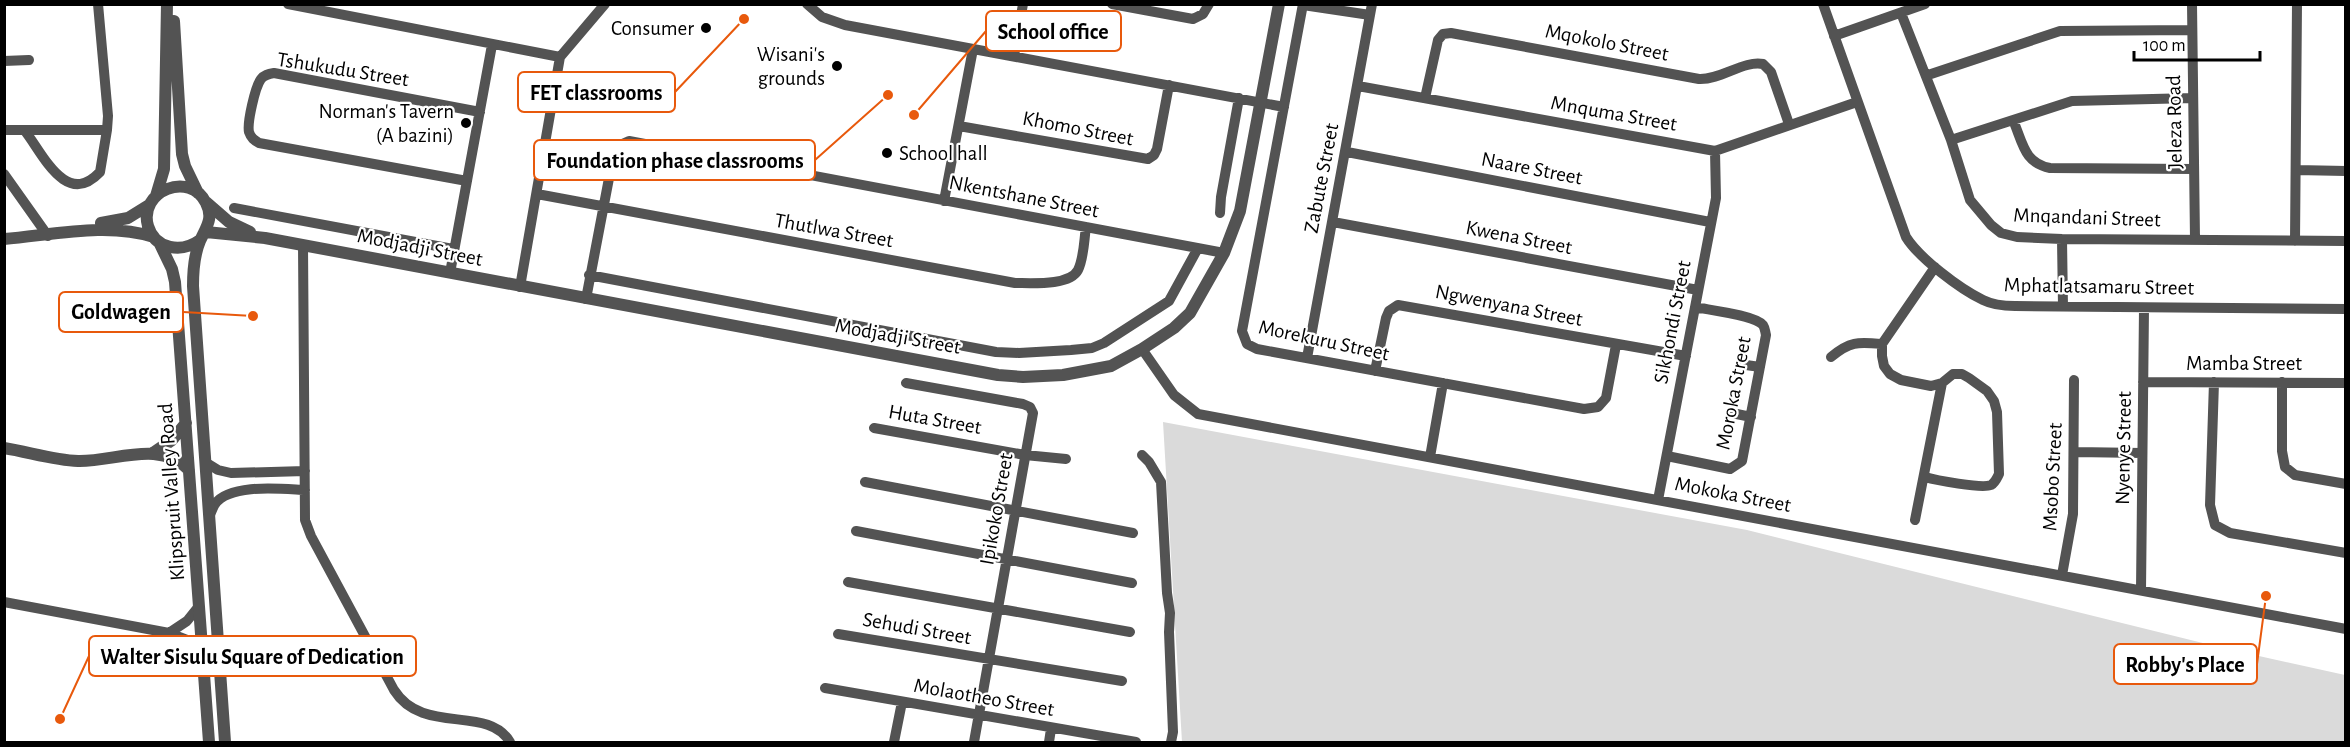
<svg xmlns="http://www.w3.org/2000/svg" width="2350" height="747" font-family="'Alegreya Sans',sans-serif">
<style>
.green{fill:#dadada}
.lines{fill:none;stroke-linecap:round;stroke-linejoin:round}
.minor{stroke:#535353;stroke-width:10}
.tertiary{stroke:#535353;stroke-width:12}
.poi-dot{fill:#000;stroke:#fff;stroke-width:2}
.labels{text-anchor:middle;stroke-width:4.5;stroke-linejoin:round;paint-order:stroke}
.poi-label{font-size:21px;fill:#000;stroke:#fff;text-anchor:end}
.street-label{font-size:21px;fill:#000;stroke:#fff}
.leader{fill:none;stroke:#e8590c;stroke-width:2}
.callout-dot{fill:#e8590c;stroke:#fff;stroke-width:2}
.callout{fill:#fff;stroke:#e8590c;stroke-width:2}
.callout-label{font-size:22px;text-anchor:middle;font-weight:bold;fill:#000}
</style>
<rect width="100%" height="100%" fill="#fff"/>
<path class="green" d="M1163,422L1747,530L2223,648L2345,675V742H1182Z"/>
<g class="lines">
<path class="minor" d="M288,4L560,57
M807,4L822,17L845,25L1284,107
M1112,4L1193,19L1203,14L1209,4
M1303,4L1242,331L1247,344L1257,349L1584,409L1598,407L1606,398L1616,345
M1823,4L1906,237C1919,258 1960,289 1983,300C1993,305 2004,306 2015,306L2346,309
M2192,4L2195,239
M1303,5L1370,15
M1901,13L1951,140L1970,200L1991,225L2001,233L2017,237L2062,239L2346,241
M1834,36L1925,4
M1014,56L1023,4
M4,61L29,60
M1928,75L2060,31L2192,30
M1358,86L1715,151L1857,102
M1425,98L1438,40L1443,34L1451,33L1699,79C1721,80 1744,60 1763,64L1771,72L1789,124
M2013,120C2023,143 2024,163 2050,168L2194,169
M959,126L1148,159L1154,155L1157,149L1169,85
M4,130H107L108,116L98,4
M25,131C43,154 66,208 100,172L107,130
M1951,140L2072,101L2193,98
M1347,152L1710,222
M2296,170L2346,171
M4,174L48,236
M467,181L259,143C254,140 251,138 249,132C247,123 255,87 261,79C264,75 268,74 274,73L480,112
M537,194L1015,283C1031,283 1070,286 1078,270C1084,258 1084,240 1086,227
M944,201L973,49
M234,208L453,249
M1220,213L1221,197L1239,98
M1333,222L1698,290
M2062,239L2063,307
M2295,241L2297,4
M303,245L305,520L311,536L394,690C423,736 487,704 510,742
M450,273L492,45
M589,275L996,352L1019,353L1071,350L1092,348L1104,343L1169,301L1198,248
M520,287L560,57L605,4
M586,299L614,152L620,145L629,141L1224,253
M1142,349L1174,395L1198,414L2346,629
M1831,357C1850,341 1858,342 1882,344
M1307,358L1372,4
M1739,364L1760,367
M1375,371L1386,318L1389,311L1398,305L1686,356
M2143,382L2346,383
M2214,382L2210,505L2215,525L2230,533L2346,553
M2282,382V451L2285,467L2295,475L2346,484
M906,383L1023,404L1030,407L1033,413L974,742
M1732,413L1751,417
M874,428L1025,455L1066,459
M2075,452L2142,453
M1142,455L1149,462L1161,482L1167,593L1170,613L1169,632L1173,732L1171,742
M1667,456L1730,469L1742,461L1766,335C1765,331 1765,328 1763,325C1754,315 1709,310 1695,307
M1430,457L1443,383
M205,462L218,470L231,473L305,471
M1925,477C1935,480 1982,489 1991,485C1995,483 1997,478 1999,474L1997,412L1994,401L1987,391L1969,378L1962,374H1953L1942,383
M865,482L1133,533
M1658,500L1716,198L1715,151
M209,517C211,513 213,507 215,504C230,483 282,489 305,490
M1915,520L1942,383L1931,386L1901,380L1890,374L1884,366L1882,356V344L1935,267
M856,531L1132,583
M2062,575L2073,514L2074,380
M848,582L1130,632
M2141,590L2144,308
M4,602L169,633L187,640L202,653
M169,633L187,621L199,606
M838,634L1122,681
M825,688L1136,742
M894,742L902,702
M1049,742L1051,729"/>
<path class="tertiary" d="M174,21L182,154L185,166L198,193
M156,196L164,169L167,4
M206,202L229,222L250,232
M101,223L128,218L149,205
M206,232L265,238L998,375L1023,377L1063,375L1111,366L1142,349L1174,328L1190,313L1224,253L1240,211L1279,4
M4,239C53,235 107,222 154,237
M200,240C182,253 155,250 148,226C138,191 190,170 206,203C214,219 206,227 200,241C194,255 193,272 193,286L225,742
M159,242L172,269L175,282L209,742
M4,448C29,452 54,460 78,461C115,462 159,439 189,470
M153,453L172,440L186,423"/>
</g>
<g class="poi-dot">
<circle cx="706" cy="28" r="6"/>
<circle cx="837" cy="66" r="6"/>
<circle cx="466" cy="123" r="6"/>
<circle cx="887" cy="153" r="6"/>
</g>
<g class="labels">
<g class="poi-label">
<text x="694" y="35">Consumer</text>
<text x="825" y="61">Wisani's<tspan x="825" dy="24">grounds</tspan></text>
<text x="454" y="118">Norman's Tavern<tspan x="454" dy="24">(A bazini)</tspan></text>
<text x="899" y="160" text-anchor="start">School hall</text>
</g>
<g class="street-label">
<text transform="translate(1607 42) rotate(11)" y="7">Mqokolo Street</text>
<text transform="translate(343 69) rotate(9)" y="7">Tshukudu Street</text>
<text transform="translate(1614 113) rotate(10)" y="7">Mnquma Street</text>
<text transform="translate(2174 122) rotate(-91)" y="7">Jeleza Road</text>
<text transform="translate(1078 128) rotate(11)" y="7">Khomo Street</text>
<text transform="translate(1532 168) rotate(11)" y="7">Naare Street</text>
<text transform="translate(1321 178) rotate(-79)" y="7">Zabute Street</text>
<text transform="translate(1024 196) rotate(11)" y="7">Nkentshane Street</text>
<text transform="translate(2087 217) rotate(2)" y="7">Mnqandani Street</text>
<text transform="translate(834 230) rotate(10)" y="7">Thutlwa Street</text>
<text transform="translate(1519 237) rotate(11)" y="7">Kwena Street</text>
<text transform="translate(420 247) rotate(11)" y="7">Modjadji Street</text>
<text transform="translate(2099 286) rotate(1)" y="7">Mphatlatsamaru Street</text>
<text transform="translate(1509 305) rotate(11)" y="7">Ngwenyana Street</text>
<text transform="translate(1672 322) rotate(-79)" y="7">Sikhondi Street</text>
<text transform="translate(898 336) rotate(10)" y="7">Modjadji Street</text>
<text transform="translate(1324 340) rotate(12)" y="7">Morekuru Street</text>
<text x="2244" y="370">Mamba Street</text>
<text transform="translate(1733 393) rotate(-79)" y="7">Moroka Street</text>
<text transform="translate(935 419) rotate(10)" y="7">Huta Street</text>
<text transform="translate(2123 448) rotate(-89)" y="7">Nyenye Street</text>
<text transform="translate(2052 477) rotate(-87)" y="7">Msobo Street</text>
<text transform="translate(171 492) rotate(-94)" y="7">Klipspruit Valley Road</text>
<text transform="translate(1733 494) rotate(11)" y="7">Mokoka Street</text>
<text transform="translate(996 509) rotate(-80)" y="7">Ipikoko Street</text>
<text transform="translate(917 628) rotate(10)" y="7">Sehudi Street</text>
<text transform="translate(984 697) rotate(10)" y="7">Molaotheo Street</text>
</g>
</g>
<path class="leader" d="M914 115L986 31M744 19L675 92M888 95L815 160M253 316L183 312M60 719L89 656M2266 596L2257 664"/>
<g class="callout-dot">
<circle cx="914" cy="115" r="6"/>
<circle cx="744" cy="19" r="6"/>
<circle cx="888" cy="95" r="6"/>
<circle cx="253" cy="316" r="6"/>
<circle cx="60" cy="719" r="6"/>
<circle cx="2266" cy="596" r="6"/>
</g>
<g class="callout">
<rect x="986" y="11" width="135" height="40" rx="6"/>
<rect x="518" y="72" width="157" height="40" rx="6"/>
<rect x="534" y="140" width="281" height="40" rx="6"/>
<rect x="59" y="292" width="124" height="40" rx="6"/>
<rect x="89" y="636" width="327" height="40" rx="6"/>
<rect x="2114" y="644" width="143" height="40" rx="6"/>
</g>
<g class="callout-label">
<text x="1053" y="39">School office</text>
<text x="596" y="100">FET classrooms</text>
<text x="675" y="168">Foundation phase classrooms</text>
<text x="121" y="319">Goldwagen</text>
<text x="252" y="664">Walter Sisulu Square of Dedication</text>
<text x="2185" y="672">Robby's Place</text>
</g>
<rect width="2350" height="747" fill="none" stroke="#000000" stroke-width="12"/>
<path d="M2134 51v9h126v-9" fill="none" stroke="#000000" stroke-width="3"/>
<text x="2143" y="51" font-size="18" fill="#000000" stroke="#ffffff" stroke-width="4.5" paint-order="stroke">100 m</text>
</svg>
